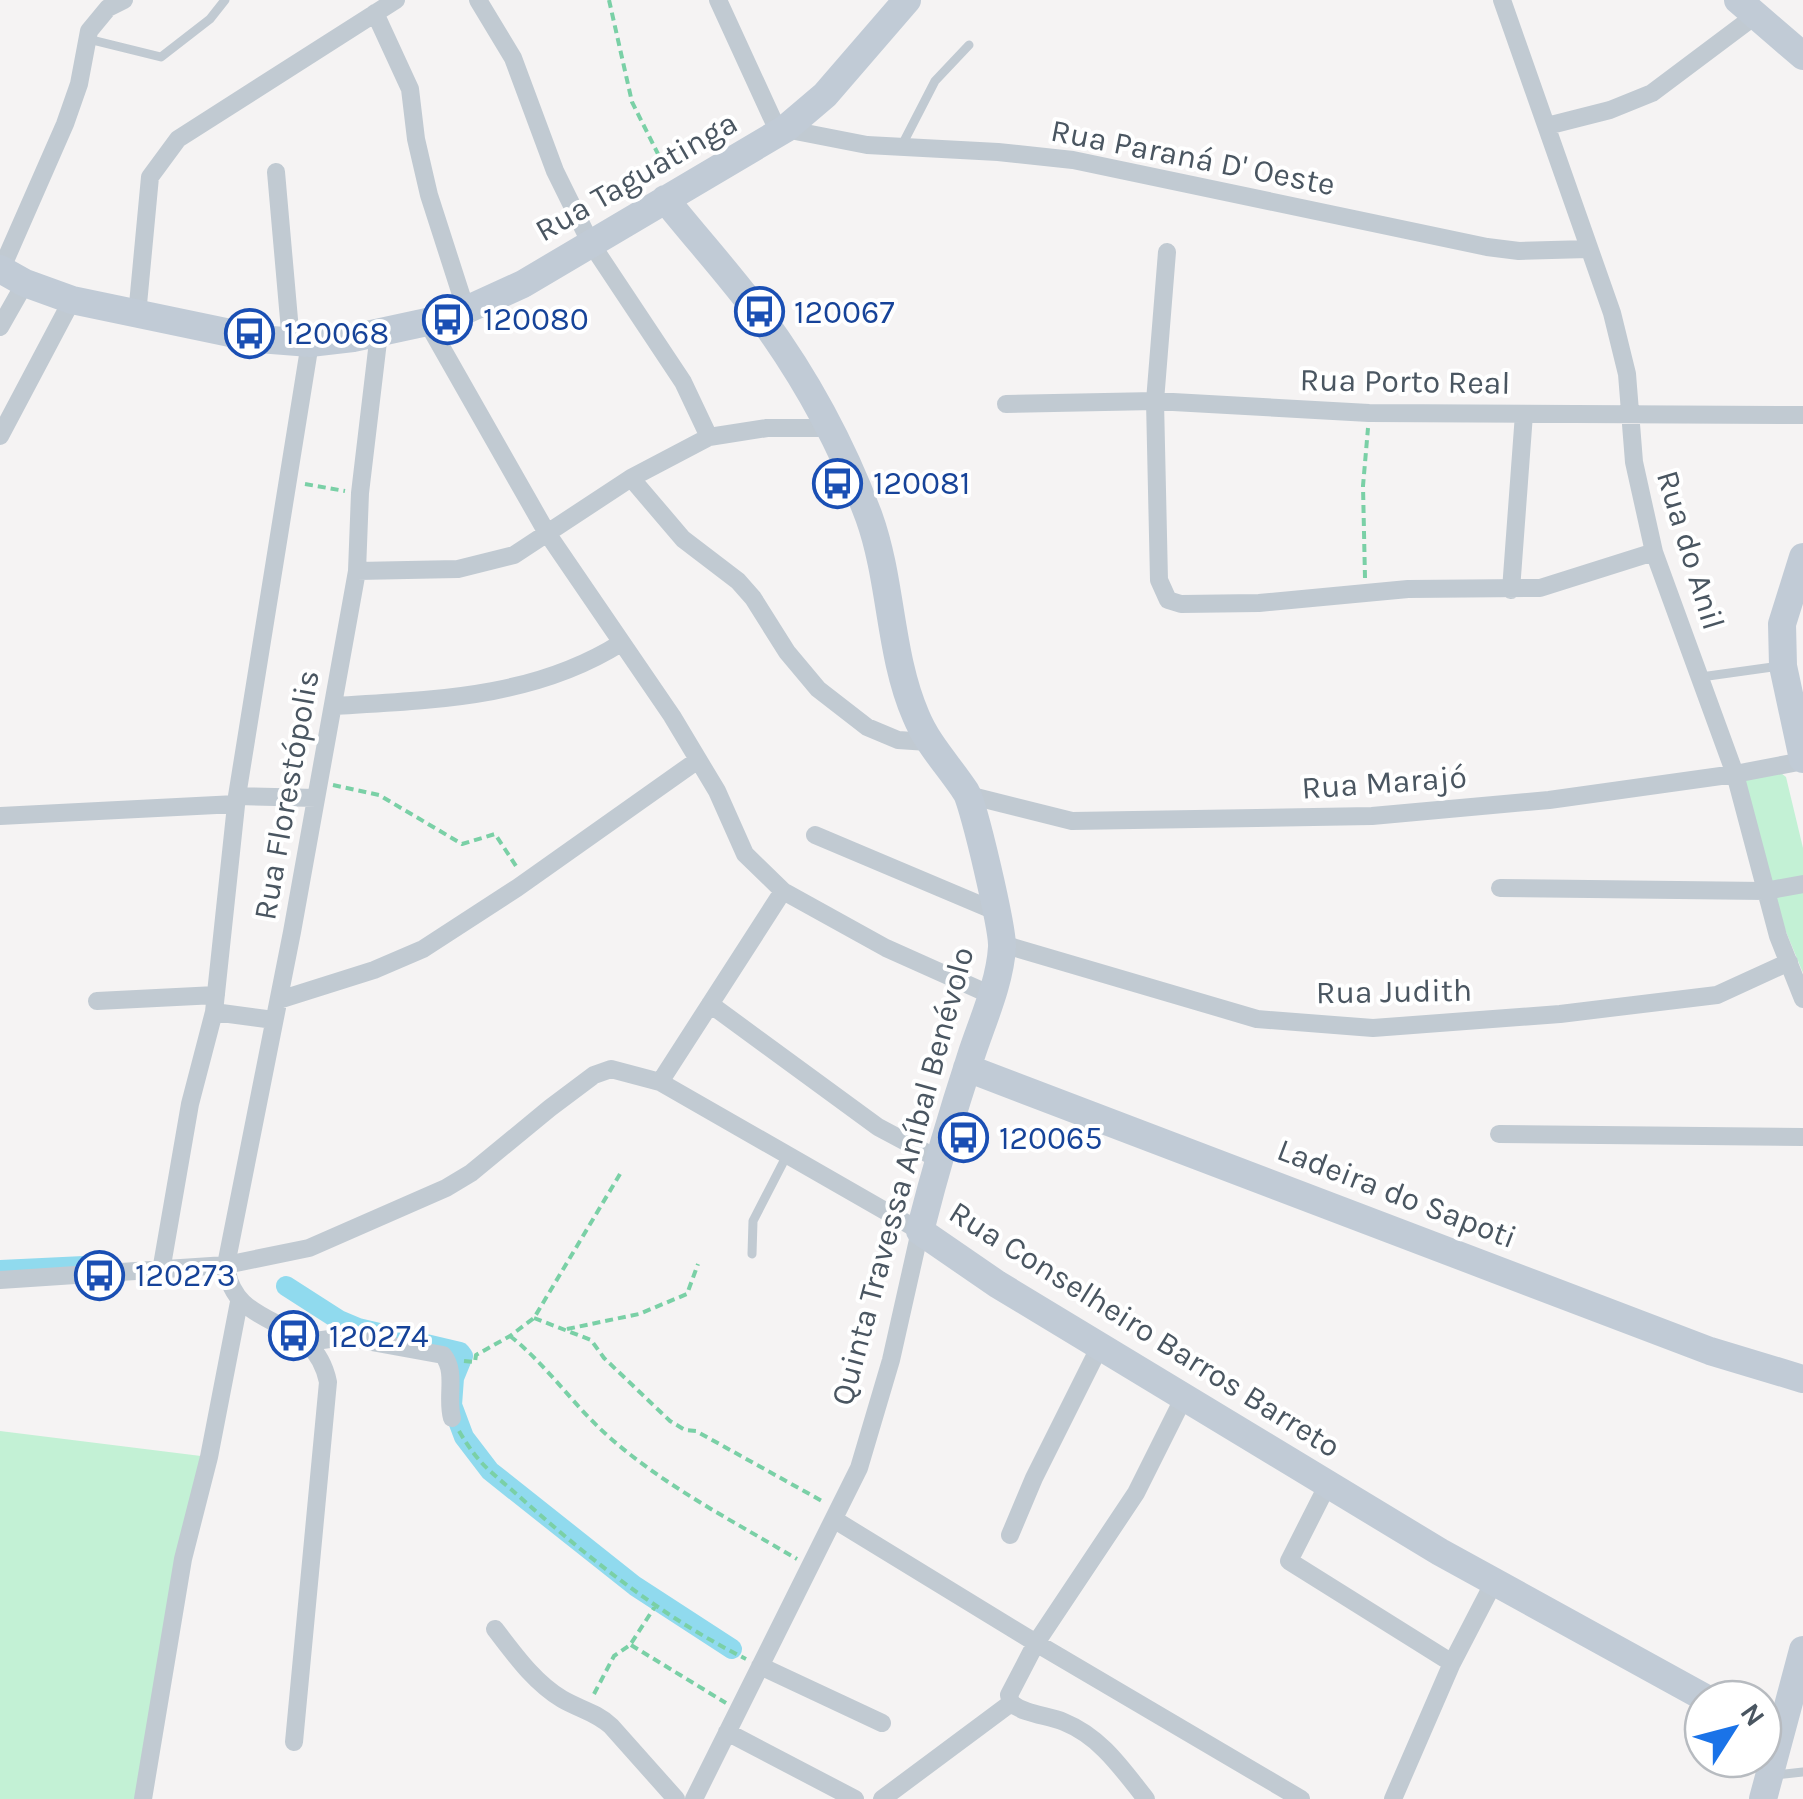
<svg xmlns="http://www.w3.org/2000/svg" width="1803" height="1799" font-family="Karla,sans-serif">
<style>
.green{fill:#c3f1d5}
.lines{fill:none;stroke-linecap:round;stroke-linejoin:round}
.canal{stroke:#90daee;stroke-width:20}
.path{stroke:#7ad0a6;stroke-width:4;stroke-dasharray:8 5;stroke-linecap:butt}
.lane{stroke:#c1cad2;stroke-width:9}
.street{stroke:#c1cad2;stroke-width:18}
.secondary{stroke:#c1cbd6;stroke-width:28}
.labels{text-anchor:middle;stroke-width:8;stroke-linejoin:round;paint-order:stroke}
.street-label{font-size:32px;fill:#4a5661;stroke:#fff}
.transit-label{font-size:32px;fill:#164399;stroke:#fff;text-anchor:start}
</style>
<rect width="100%" height="100%" fill="#f5f3f3"/>
<path class="green" d="M1781,773L1786,777L1803,848V973L1784,927L1744,779Z
M0,1431L209,1457L143,1799H0Z"/>
<g class="lines">
<path class="canal" d="M0,1270L105,1265
M286,1286L339,1320L358,1328L460,1352L463,1356L454,1378L452,1405L464,1437L490,1471L635,1586L732,1649"/>
<path class="path" d="M609,0L632,102L668,174
M305,484L345,491
M1365,578L1363,486L1368,428
M333,785L379,795L462,844L495,834L518,869
M534,1318L591,1340L604,1358L670,1421L685,1430L696,1431L822,1501
M567,1329L639,1314L687,1294L698,1264
M510,1336C547,1365 573,1405 608,1436C664,1486 733,1521 797,1559
M464,1361L475,1362L476,1355L510,1336L534,1318L620,1174
M459,1431C480,1467 492,1472 521,1498C589,1559 664,1618 746,1659
M631,1645L726,1703
M594,1694L614,1656L630,1645L656,1605"/>
<path class="lane" d="M88,39L161,57L210,19L225,0
M901,147L935,81L969,45
M1701,677L1780,666
M752,1254L753,1221L787,1155
M1776,1775L1803,1772"/>
<path class="street" d="M478,0L513,58L555,171L590,242L683,382L709,437
M718,0L779,133
M1502,0L1612,313L1627,374L1634,462L1654,552L1735,774L1778,936L1803,999
M375,13L410,89L416,139L429,195L466,310
M1547,126L1610,110L1652,93L1756,15
M785,129L867,145L998,152L1073,160L1487,247L1519,251L1588,249
M276,172L291,342
M1167,252L1155,401L1159,580L1168,600L1181,604L1259,603L1408,589L1540,588L1654,552
M1,270L65,124L79,84L89,31L108,8L124,0
M137,315L150,177L178,139L396,0
M427,322L547,533L672,716L717,791L745,854L783,891L886,948L991,995
M0,327L25,283
M310,343L237,796L316,798
M1006,404L1155,401L1369,413L1803,415
M0,436L72,300
M631,478L683,539L738,581L753,598L787,652L818,689L867,727L898,740L928,742
M357,571L458,569L514,555L631,478L709,437L767,428H828
M1511,590L1524,414
M334,706C433,700 534,698 621,643
M968,795L1072,821L1372,816L1549,800L1735,774L1803,761
M0,816L236,804
M815,835L995,911
M1500,888L1765,891L1803,884
M1002,944L1257,1019L1373,1028L1560,1014L1717,995L1789,962
M279,1000L374,970L423,949L517,888L698,760
M97,1001L216,995
M710,1004L878,1127L938,1159
M214,1012L274,1020
M660,1082L783,891
M1499,1134L1803,1137
M161,1271L190,1104L214,1012L237,796
M0,1280L226,1265L309,1248L446,1188L471,1173L550,1108L594,1075L611,1069L660,1082L920,1231L891,1360L859,1468L694,1799
M308,1342L344,1337L443,1355C457,1372 446,1397 452,1418
M1329,1482L1289,1561L1452,1663
M835,1520L1036,1643L1301,1799
M1010,1535L1034,1478L1100,1346
M495,1629C515,1655 534,1682 562,1699C579,1709 596,1712 611,1726L676,1799
M760,1666L882,1723
M727,1732L855,1799
M294,1742L328,1382C313,1310 233,1334 226,1265L292,932L357,571L360,493L379,333
M143,1799L183,1559L209,1457L239,1302
M882,1799L1011,1703
M1146,1799C1122,1769 1101,1737 1064,1722C1047,1715 1026,1715 1011,1703L1009,1695L1036,1643L1136,1493L1184,1397
M1393,1799L1452,1663L1494,1582"/>
<path class="secondary" d="M1738,0L1803,56
M665,199C696,238 731,276 761,317C805,377 843,447 869,517C892,581 889,654 916,716C928,745 949,766 966,792C974,805 1003,930 1002,947C1000,983 982,1022 971,1056C952,1114 935,1172 920,1231L997,1284L1440,1552L1707,1699
M0,269L25,283L72,300L259,339L310,343L353,338L427,322L466,310L523,284L785,129L825,95L907,0
M1803,557L1782,624L1783,666L1803,759
M967,1068L1710,1351L1803,1379
M1763,1799L1803,1650"/>
</g>
<defs>
<symbol id="bus-ring" viewBox="-11 -11 22 22"><circle r="9.5" fill="#fff" stroke="#1a4fb4" stroke-width="1.5"/><path d="M-5-6H5V4H4V6H2V4H-2V6H-4V4H-5ZM-3.5-4V0h7V-4ZM-3.5 1.2v1.5H-2V1.2ZM2 1.2v1.5H3.5V1.2Z" fill="#1a4fb4"/></symbol>
</defs>
<g fill-rule="evenodd">
<use href="#bus-ring" x="732" y="284" width="55" height="55"/>
<use href="#bus-ring" x="420" y="292" width="55" height="55"/>
<use href="#bus-ring" x="222" y="306" width="55" height="55"/>
<use href="#bus-ring" x="810" y="456" width="55" height="55"/>
<use href="#bus-ring" x="936" y="1110" width="55" height="55"/>
<use href="#bus-ring" x="72" y="1248" width="55" height="55"/>
<use href="#bus-ring" x="266" y="1308" width="55" height="55"/>
</g>
<g class="labels">
<g class="street-label">
<text transform="translate(1193 157) rotate(11)" y="11">Rua Paraná D' Oeste</text>
<text transform="translate(636 176) rotate(-30)" y="11">Rua Taguatinga</text>
<text transform="translate(1405 381) rotate(1)" y="11">Rua Porto Real</text>
<text transform="translate(1691 550) rotate(73)" y="11">Rua do Anil</text>
<text transform="translate(1384 782) rotate(-4)" y="11">Rua Marajó</text>
<text transform="translate(286 795) rotate(-80)" y="11">Rua Florestópolis</text>
<text transform="translate(1394 991) rotate(-1)" y="11">Rua Judith</text>
<text transform="translate(902 1176) rotate(-75)" y="11">Quinta Travessa Aníbal Benévolo</text>
<text transform="translate(1397 1193) rotate(21)" y="11">Ladeira do Sapoti</text>
<text transform="translate(1145 1329) rotate(32)" y="11">Rua Conselheiro Barros Barreto</text>
</g>
<g class="transit-label">
<text x="794" y="323">120067</text>
<text x="483" y="330">120080</text>
<text x="284" y="344">120068</text>
<text x="873" y="494">120081</text>
<text x="999" y="1149">120065</text>
<text x="135" y="1286">120273</text>
<text x="329" y="1347">120274</text>
</g>
</g>
<g transform="translate(1733 1729) rotate(54)"><circle r="48" fill="#ffffff" stroke="#b7bbc0" stroke-width="2.5"/>
<path d="M0-8L18 38L0 25L-18 38Z" fill="#1a73e8"/>
<text y="-15" font-size="28" font-weight="bold" text-anchor="middle" fill="#4a5661">N</text>
</g>
</svg>
